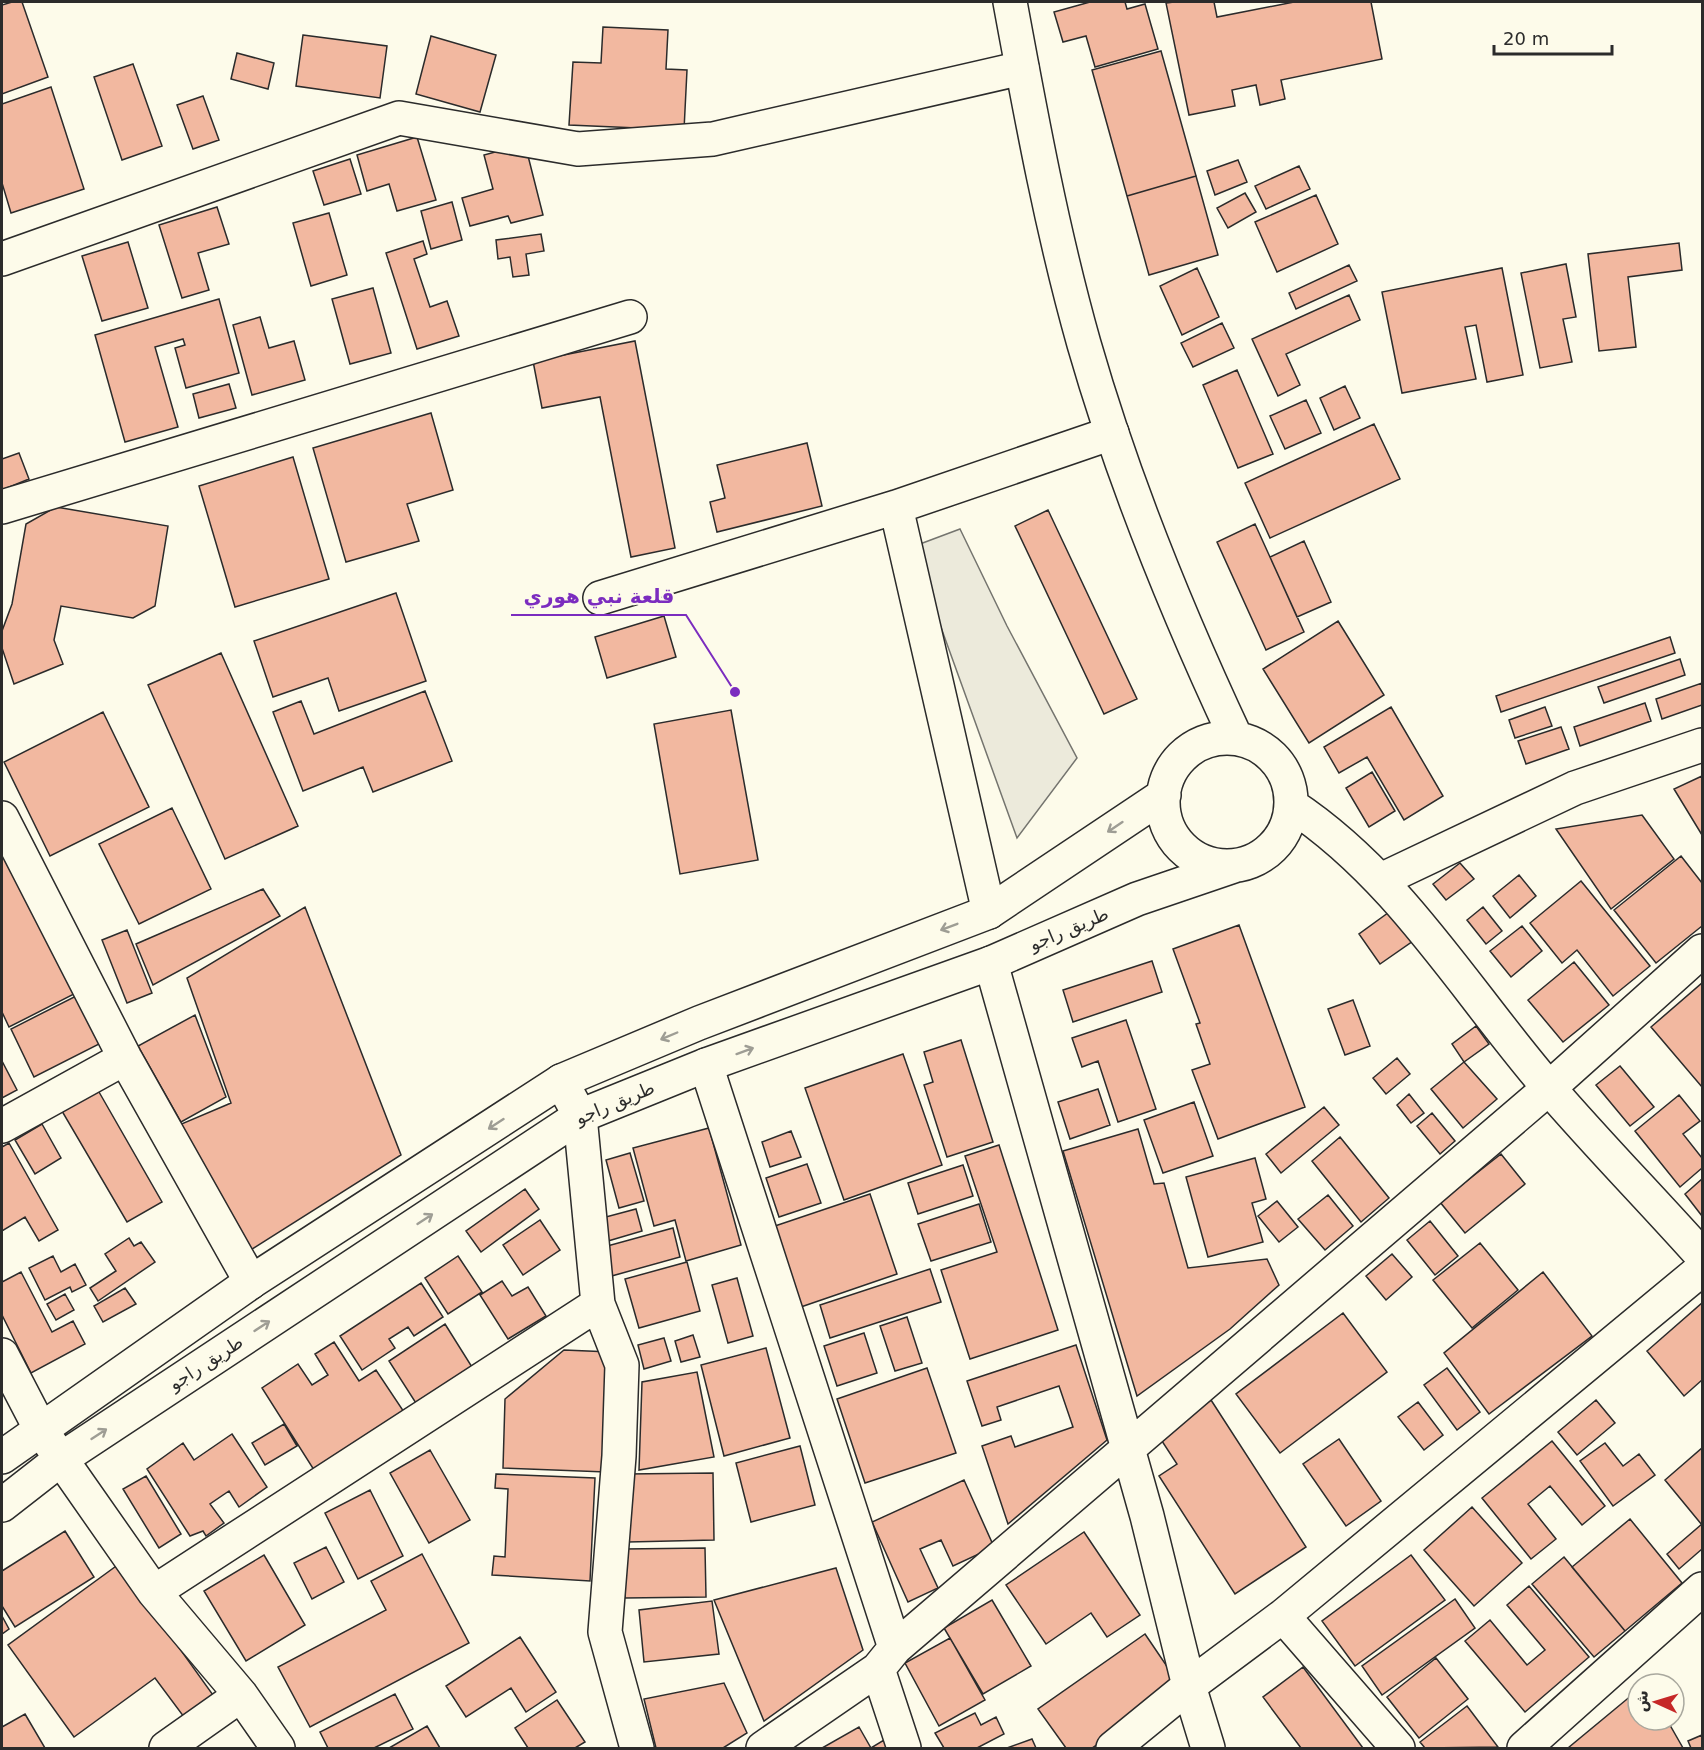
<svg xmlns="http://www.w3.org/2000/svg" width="1704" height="1750" font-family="'DejaVu Sans',Vazirmatn,sans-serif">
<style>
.parking{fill:#eceadb;stroke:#74746e;stroke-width:1.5}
.building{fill:#f2b8a0;stroke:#2b2b2b;stroke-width:1.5}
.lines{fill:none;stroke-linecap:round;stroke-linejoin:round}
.minor-casing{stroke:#2b2b2b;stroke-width:36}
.major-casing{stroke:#2b2b2b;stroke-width:36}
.minor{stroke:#fdfbea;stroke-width:33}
.major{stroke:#fdfbea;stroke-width:33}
.oneway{stroke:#9e9d94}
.labels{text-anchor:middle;stroke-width:4.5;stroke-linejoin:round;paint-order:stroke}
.street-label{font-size:18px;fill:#2b2b2b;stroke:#fdfbea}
.leader{fill:none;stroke:#7b2cbf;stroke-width:2}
.callout-dot{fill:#7b2cbf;stroke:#fdfbea;stroke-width:2}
.callout-label{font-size:20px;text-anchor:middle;font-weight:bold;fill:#7b2cbf;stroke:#fdfbea;stroke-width:4.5;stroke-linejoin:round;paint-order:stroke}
</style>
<rect width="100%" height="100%" fill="#fdfbea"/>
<path class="parking" d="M960,529L1007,626L1077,758L1017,838L912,547Z"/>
<path class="building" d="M12,2H22L48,77L2,94V5Z
M1090,2H1125L1127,9L1145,4L1158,49L1095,67L1086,36L1063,42L1054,12Z
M1174,2H1214L1217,17L1294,2H1371L1382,59L1281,80L1285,99L1260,105L1256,85L1232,90L1235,106L1189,115L1166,3Z
M603,27L668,30L666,69L687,70L684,130L569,125L573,62L601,63Z
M303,35L387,46L380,98L296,86Z
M431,36L496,55L480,112L416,94Z
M1161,51L1196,176L1127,196L1092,70Z
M237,53L274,63L268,89L231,79Z
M133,64L162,146L122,160L94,77Z
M51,87L84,189L11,213L2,183V104Z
M203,96L219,140L193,149L177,105Z
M417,137L436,200L397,211L389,184L367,191L357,155Z
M525,144L543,215L511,223L508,216L470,226L462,198L493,189L484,155Z
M350,159L361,194L324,205L313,171Z
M1238,160L1247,182L1215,195L1207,171Z
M1299,166L1310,189L1266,209L1255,186Z
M1196,176L1218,255L1149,275L1127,196Z
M1245,193L1256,212L1228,228L1217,208Z
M1316,195L1338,244L1277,272L1255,222Z
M452,202L462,240L431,249L421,211Z
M217,207L229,244L198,253L209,290L182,298L159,225Z
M329,213L347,275L311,286L293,223Z
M541,234L544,251L526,254L529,275L513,277L510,257L498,259L496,240Z
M423,241L427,254L414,259L430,307L447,301L459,336L417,349L386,253Z
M128,242L148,308L102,321L82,256Z
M1679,243L1682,270L1628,277L1636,347L1599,351L1588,254Z
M1566,264L1576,317L1563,319L1572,362L1540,368L1521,273Z
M1349,265L1357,281L1296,309L1289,293Z
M1197,268L1219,317L1182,335L1160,286Z
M1502,268L1523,375L1487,382L1476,325L1465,327L1476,379L1402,393L1382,292Z
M373,288L391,353L350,364L332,299Z
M1349,295L1360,320L1286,354L1300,385L1278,396L1252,339Z
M219,299L239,373L186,388L175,348L185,345L183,339L155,347L178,427L125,442L95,335Z
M260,317L269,348L294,341L305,380L252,395L233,325Z
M1222,323L1234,348L1193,367L1181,343Z
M635,341L675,548L631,557L600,397L542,408L533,361Z
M1237,370L1273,454L1238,468L1203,385Z
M229,384L236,408L199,418L193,394Z
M1345,386L1360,418L1334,430L1320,398Z
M1306,400L1321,433L1285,449L1270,416Z
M431,413L453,490L407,504L419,541L346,562L313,448Z
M1374,424L1400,479L1270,538L1245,483Z
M807,443L822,506L717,532L710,502L725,498L717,465Z
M19,453L29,479L2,490V459Z
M293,457L329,579L235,607L199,486Z
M56,507L168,526L155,606L133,618L61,606L54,640L63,664L14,684L2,648V631L12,604L26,524Z
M1048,510L1137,699L1104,714L1015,526Z
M1255,524L1304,632L1266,650L1217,542Z
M1304,541L1331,602L1297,617L1270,557Z
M396,593L426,681L339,711L328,678L273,697L254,641Z
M664,616L676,657L607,678L595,637Z
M1338,621L1384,695L1309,743L1263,669Z
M1670,637L1675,653L1501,712L1496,696Z
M221,653L298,826L225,859L148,685Z
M1680,659L1685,675L1604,703L1598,687Z
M1702,683V705L1662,719L1656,699Z
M425,691L452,761L373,792L363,767L303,791L273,712L301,701L314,734Z
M1645,703L1651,721L1580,746L1574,727Z
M1391,707L1443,796L1404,820L1367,757L1339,773L1324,747Z
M1545,707L1552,726L1515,738L1509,720Z
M731,710L758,860L680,874L654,724Z
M103,712L149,807L50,856L4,762Z
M1561,727L1569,749L1526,764L1518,741Z
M1372,772L1395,811L1369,827L1346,788Z
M1702,776V835L1674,789Z
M172,808L211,889L139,924L99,844Z
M1642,815L1674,859L1611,909L1556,829Z
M2,844L76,993L9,1027L2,1012Z
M1681,856L1702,883V926L1656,963L1614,910Z
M1460,863L1474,879L1446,900L1433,884Z
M1519,875L1536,896L1510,918L1493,896Z
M1581,881L1650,966L1613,996L1577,950L1562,963L1530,923Z
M263,889L280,916L153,985L136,944Z
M305,907L401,1155L249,1251L179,1125L231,1103L187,978Z
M1483,907L1502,931L1486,944L1467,920Z
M1392,910L1413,941L1380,964L1359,934Z
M1239,925L1305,1107L1218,1139L1192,1070L1210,1064L1196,1024L1200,1023L1173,949Z
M1522,926L1542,951L1511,977L1490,951Z
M127,930L152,993L127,1003L102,940Z
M1152,961L1162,992L1073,1022L1063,990Z
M1574,962L1609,1005L1563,1042L1528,1000Z
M1702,983V1087L1651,1027Z
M84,992L107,1040L34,1077L11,1029Z
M1353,1000L1370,1046L1345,1055L1328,1009Z
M195,1015L226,1097L181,1122L138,1046Z
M1126,1020L1156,1109L1118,1122L1098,1061L1082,1067L1072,1038Z
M1476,1026L1489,1044L1464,1062L1452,1044Z
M961,1040L993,1142L947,1157L924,1085L933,1082L924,1052Z
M903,1054L942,1165L844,1200L805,1088Z
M1397,1058L1410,1074L1386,1094L1373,1078Z
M2,1061L17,1090L2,1098Z
M1464,1062L1497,1099L1463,1128L1431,1089Z
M1620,1066L1654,1107L1630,1126L1596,1085Z
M95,1085L162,1202L127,1222L59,1106Z
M1098,1089L1110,1125L1070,1139L1058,1102Z
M1409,1094L1424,1113L1411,1123L1397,1105Z
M1679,1095L1700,1121L1683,1134L1702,1158V1168L1680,1187L1635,1131Z
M1194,1102L1213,1156L1163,1173L1144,1120Z
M1324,1107L1339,1125L1281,1173L1266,1154Z
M1432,1113L1455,1141L1440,1154L1417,1126Z
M42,1124L61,1158L35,1174L15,1140Z
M709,1128L741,1245L686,1261L675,1220L654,1226L633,1148Z
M1138,1129L1154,1184L1164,1183L1188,1268L1267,1259L1279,1285L1230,1329L1137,1396L1063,1151Z
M791,1131L801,1157L770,1167L762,1142Z
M1340,1137L1389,1198L1361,1222L1312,1161Z
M9,1143L58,1230L39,1241L25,1217L2,1231V1147Z
M999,1145L1058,1330L970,1359L941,1270L997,1252L965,1156Z
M630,1153L644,1201L619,1208L606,1160Z
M1501,1154L1525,1184L1465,1233L1440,1202Z
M1255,1158L1266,1199L1252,1203L1263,1242L1208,1257L1186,1177Z
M807,1164L821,1203L779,1217L766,1178Z
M963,1165L973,1196L918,1214L908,1183Z
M1702,1179V1216L1685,1194Z
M525,1189L539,1209L481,1252L466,1231Z
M870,1194L897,1274L795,1309L769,1228Z
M1328,1195L1353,1226L1325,1250L1298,1219Z
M1277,1201L1298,1227L1279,1242L1258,1216Z
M979,1204L991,1242L931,1261L918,1224Z
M636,1209L642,1231L608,1241L602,1218Z
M540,1220L560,1250L523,1275L503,1245Z
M1430,1221L1458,1256L1435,1275L1407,1240Z
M673,1228L680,1257L608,1277L600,1248Z
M129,1238L134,1246L141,1242L155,1262L98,1301L90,1288L116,1271L105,1254Z
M1480,1243L1518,1290L1472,1328L1433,1280Z
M1392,1254L1412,1277L1386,1300L1366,1276Z
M53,1256L61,1272L75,1264L86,1285L72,1292L70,1287L45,1300L29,1268Z
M458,1256L482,1292L448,1314L425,1278Z
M687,1262L700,1311L639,1328L625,1279Z
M930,1269L941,1302L830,1338L820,1305Z
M21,1272L52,1332L73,1321L85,1344L31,1373L2,1315V1282Z
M1543,1272L1592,1336L1489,1414L1444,1353Z
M737,1278L753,1336L728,1343L712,1285Z
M502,1281L512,1296L528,1287L546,1316L508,1339L480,1295Z
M421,1283L443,1317L414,1336L408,1327L389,1339L395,1348L362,1370L340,1336Z
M125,1288L136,1304L103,1322L94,1306Z
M65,1294L74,1310L56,1320L47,1304Z
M1702,1303V1380L1684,1396L1647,1351Z
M1343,1313L1387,1372L1280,1453L1236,1394Z
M907,1317L922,1363L895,1371L880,1326Z
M445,1324L477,1375L421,1411L389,1361Z
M864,1333L877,1373L837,1386L824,1346Z
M693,1335L700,1357L681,1362L675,1341Z
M664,1338L671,1361L644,1369L638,1345Z
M334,1342L359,1381L376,1370L404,1412L314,1470L262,1388L298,1364L312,1385L328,1375L315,1354Z
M1076,1345L1107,1440L1008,1524L982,1446L1011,1436L1015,1447L1073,1427L1059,1386L997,1407L1001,1420L982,1426L967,1381Z
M766,1348L790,1438L724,1456L701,1365Z
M564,1350L611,1352L606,1472L503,1468L505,1399Z
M927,1368L956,1453L865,1483L837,1399Z
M1447,1368L1480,1412L1457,1430L1424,1385Z
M697,1372L714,1457L639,1470L642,1382Z
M1211,1400L1306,1547L1235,1594L1159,1476L1177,1464L1158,1435Z
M1596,1400L1615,1423L1577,1455L1558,1432Z
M1418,1402L1443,1435L1424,1450L1398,1417Z
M284,1424L297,1446L265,1465L252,1443Z
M232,1434L267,1487L239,1507L229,1491L210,1504L224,1523L206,1536L203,1531L190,1536L147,1469L183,1443L194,1460Z
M1339,1439L1381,1501L1346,1526L1303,1464Z
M1552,1441L1605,1506L1582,1525L1550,1486L1528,1504L1556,1539L1531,1559L1482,1498Z
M1605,1443L1623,1466L1639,1454L1655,1475L1613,1506L1580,1461Z
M800,1446L815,1505L751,1522L736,1463Z
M1702,1448V1525L1665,1480Z
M430,1450L470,1520L429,1543L390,1473Z
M713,1473L714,1540L628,1542L627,1474Z
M496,1474L595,1478L590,1581L492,1575L494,1556L505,1557L508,1489L495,1488Z
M146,1476L181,1534L159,1548L123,1489Z
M964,1480L994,1547L953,1566L941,1540L920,1549L938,1588L908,1602L872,1522Z
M370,1490L403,1556L358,1579L325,1513Z
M1472,1507L1522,1563L1474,1606L1424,1550Z
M1630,1519L1682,1583L1625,1631L1572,1567Z
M1702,1524V1549L1679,1569L1667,1554Z
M65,1531L94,1577L15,1627L2,1606V1571Z
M1084,1532L1140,1615L1107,1637L1091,1613L1046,1644L1006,1585Z
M326,1547L344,1582L312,1599L294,1563Z
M705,1548L706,1597L625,1598L624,1549Z
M422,1554L469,1643L310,1727L278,1667L386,1610L371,1581Z
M264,1555L305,1625L246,1661L204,1591Z
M1411,1555L1445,1600L1355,1666L1322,1621Z
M1564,1557L1625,1631L1594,1657L1532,1584Z
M119,1564L213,1695L184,1717L155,1678L74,1737L8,1645Z
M836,1568L863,1650L764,1721L714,1600Z
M1529,1586L1589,1657L1525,1712L1465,1641L1490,1620L1527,1665L1545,1650L1507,1605Z
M1455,1599L1475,1628L1382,1695L1362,1666Z
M992,1600L1031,1666L983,1694L944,1628Z
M712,1601L719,1654L644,1662L639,1610Z
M2,1616L9,1629L2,1634Z
M1145,1634L1181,1687L1092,1748H1066L1038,1709Z
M520,1637L556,1692L526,1712L511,1688L466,1717L446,1686Z
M950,1638L985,1700L939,1726L905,1663Z
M1436,1658L1468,1699L1419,1738L1387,1697Z
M1303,1667L1363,1748H1301L1263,1697Z
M724,1683L747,1733L723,1748H656L644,1699Z
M1638,1690V1720H1667L1683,1748H1568Z
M395,1694L413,1729L374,1748H328L320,1732Z
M557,1700L585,1742L575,1748H528L515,1728Z
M1467,1706L1498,1747L1425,1748L1420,1742Z
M975,1713L981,1725L996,1717L1004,1734L977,1748H944L935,1733Z
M25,1714L45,1748H2V1727Z
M427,1726L440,1748H389Z
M859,1727L871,1748L884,1740L889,1748H822Z
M1702,1735V1748H1691L1688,1741Z
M1032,1739L1036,1748H1007Z"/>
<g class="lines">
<defs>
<path id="minor" d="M2,259L399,118L578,149L713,139L1022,68
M2,507L630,317
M896,507L989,912
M600,598L896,507L1112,433
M2,818L125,1058L251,1282
M1381,880L1575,788L1702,745
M991,963L1147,1516L1189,1686L1208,1748
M706,1065L895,1648
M561,1081L580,1116L598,1304L622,1365L619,1456L605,1632L637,1748
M2,1126L125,1058
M2,1355L41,1430L61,1459L154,1592L241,1695L278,1748
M154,1592L598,1304
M1283,1616L1398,1748
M878,1669L904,1748
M166,1748L241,1695
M763,1748L878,1669L895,1648L1549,1088L1702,951
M1113,1748L1189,1686L1283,1616L1702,1269
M1524,1748L1702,1589"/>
<path id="major" d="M1010,2C1031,116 1052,231 1084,344C1123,480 1176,610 1236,738
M1163 802a64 64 0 1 1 128 0a64 64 0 1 1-128 0Z
M1291,805C1399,876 1466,992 1549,1088C1599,1146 1652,1200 1702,1256
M2,1457L251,1282L561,1081L699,1023L989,912L1164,795
M2,1505L61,1459L580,1116L706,1065L991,963L1137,899L1234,866"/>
</defs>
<use href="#minor" class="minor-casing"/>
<use href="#major" class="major-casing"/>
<use href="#minor" class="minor"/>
<use href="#major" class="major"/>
</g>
<defs><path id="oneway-shaft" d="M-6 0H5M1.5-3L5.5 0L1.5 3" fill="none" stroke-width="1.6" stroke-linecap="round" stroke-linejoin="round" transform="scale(1.5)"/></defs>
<g class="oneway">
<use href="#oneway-shaft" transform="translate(1115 827) rotate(146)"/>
<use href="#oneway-shaft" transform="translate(949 927) rotate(159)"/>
<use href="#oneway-shaft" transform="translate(669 1036) rotate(157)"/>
<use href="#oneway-shaft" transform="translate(745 1051) rotate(-20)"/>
<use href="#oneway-shaft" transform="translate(496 1124) rotate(147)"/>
<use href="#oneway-shaft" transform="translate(425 1219) rotate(-33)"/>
<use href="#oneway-shaft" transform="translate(262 1326) rotate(-33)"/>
<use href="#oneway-shaft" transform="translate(99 1434) rotate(-33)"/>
</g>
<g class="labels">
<g class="street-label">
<text transform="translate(1069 929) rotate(-23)" y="6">طريق راجو</text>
<text transform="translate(615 1103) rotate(-23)" y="6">طريق راجو</text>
<text transform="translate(206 1363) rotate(-33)" y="6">طريق راجو</text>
</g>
</g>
<path class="leader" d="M735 692L686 615H511"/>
<circle class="callout-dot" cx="735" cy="692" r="6"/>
<g class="callout-label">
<text x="599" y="603">قلعة نبي هوري</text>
</g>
<rect width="1704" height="1750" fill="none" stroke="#2b2b2b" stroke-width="6"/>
<g transform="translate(1656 1702) rotate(274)"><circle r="28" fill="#fdfbea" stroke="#a9a89e" stroke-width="1.5"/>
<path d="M0-4.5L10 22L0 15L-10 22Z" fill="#c62828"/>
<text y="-9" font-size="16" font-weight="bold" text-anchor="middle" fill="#2b2b2b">ش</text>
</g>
<path d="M1494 45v9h118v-9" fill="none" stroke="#2b2b2b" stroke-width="3"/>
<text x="1503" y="45" font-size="18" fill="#2b2b2b" stroke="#fdfbea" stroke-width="4.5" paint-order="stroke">20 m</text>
</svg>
